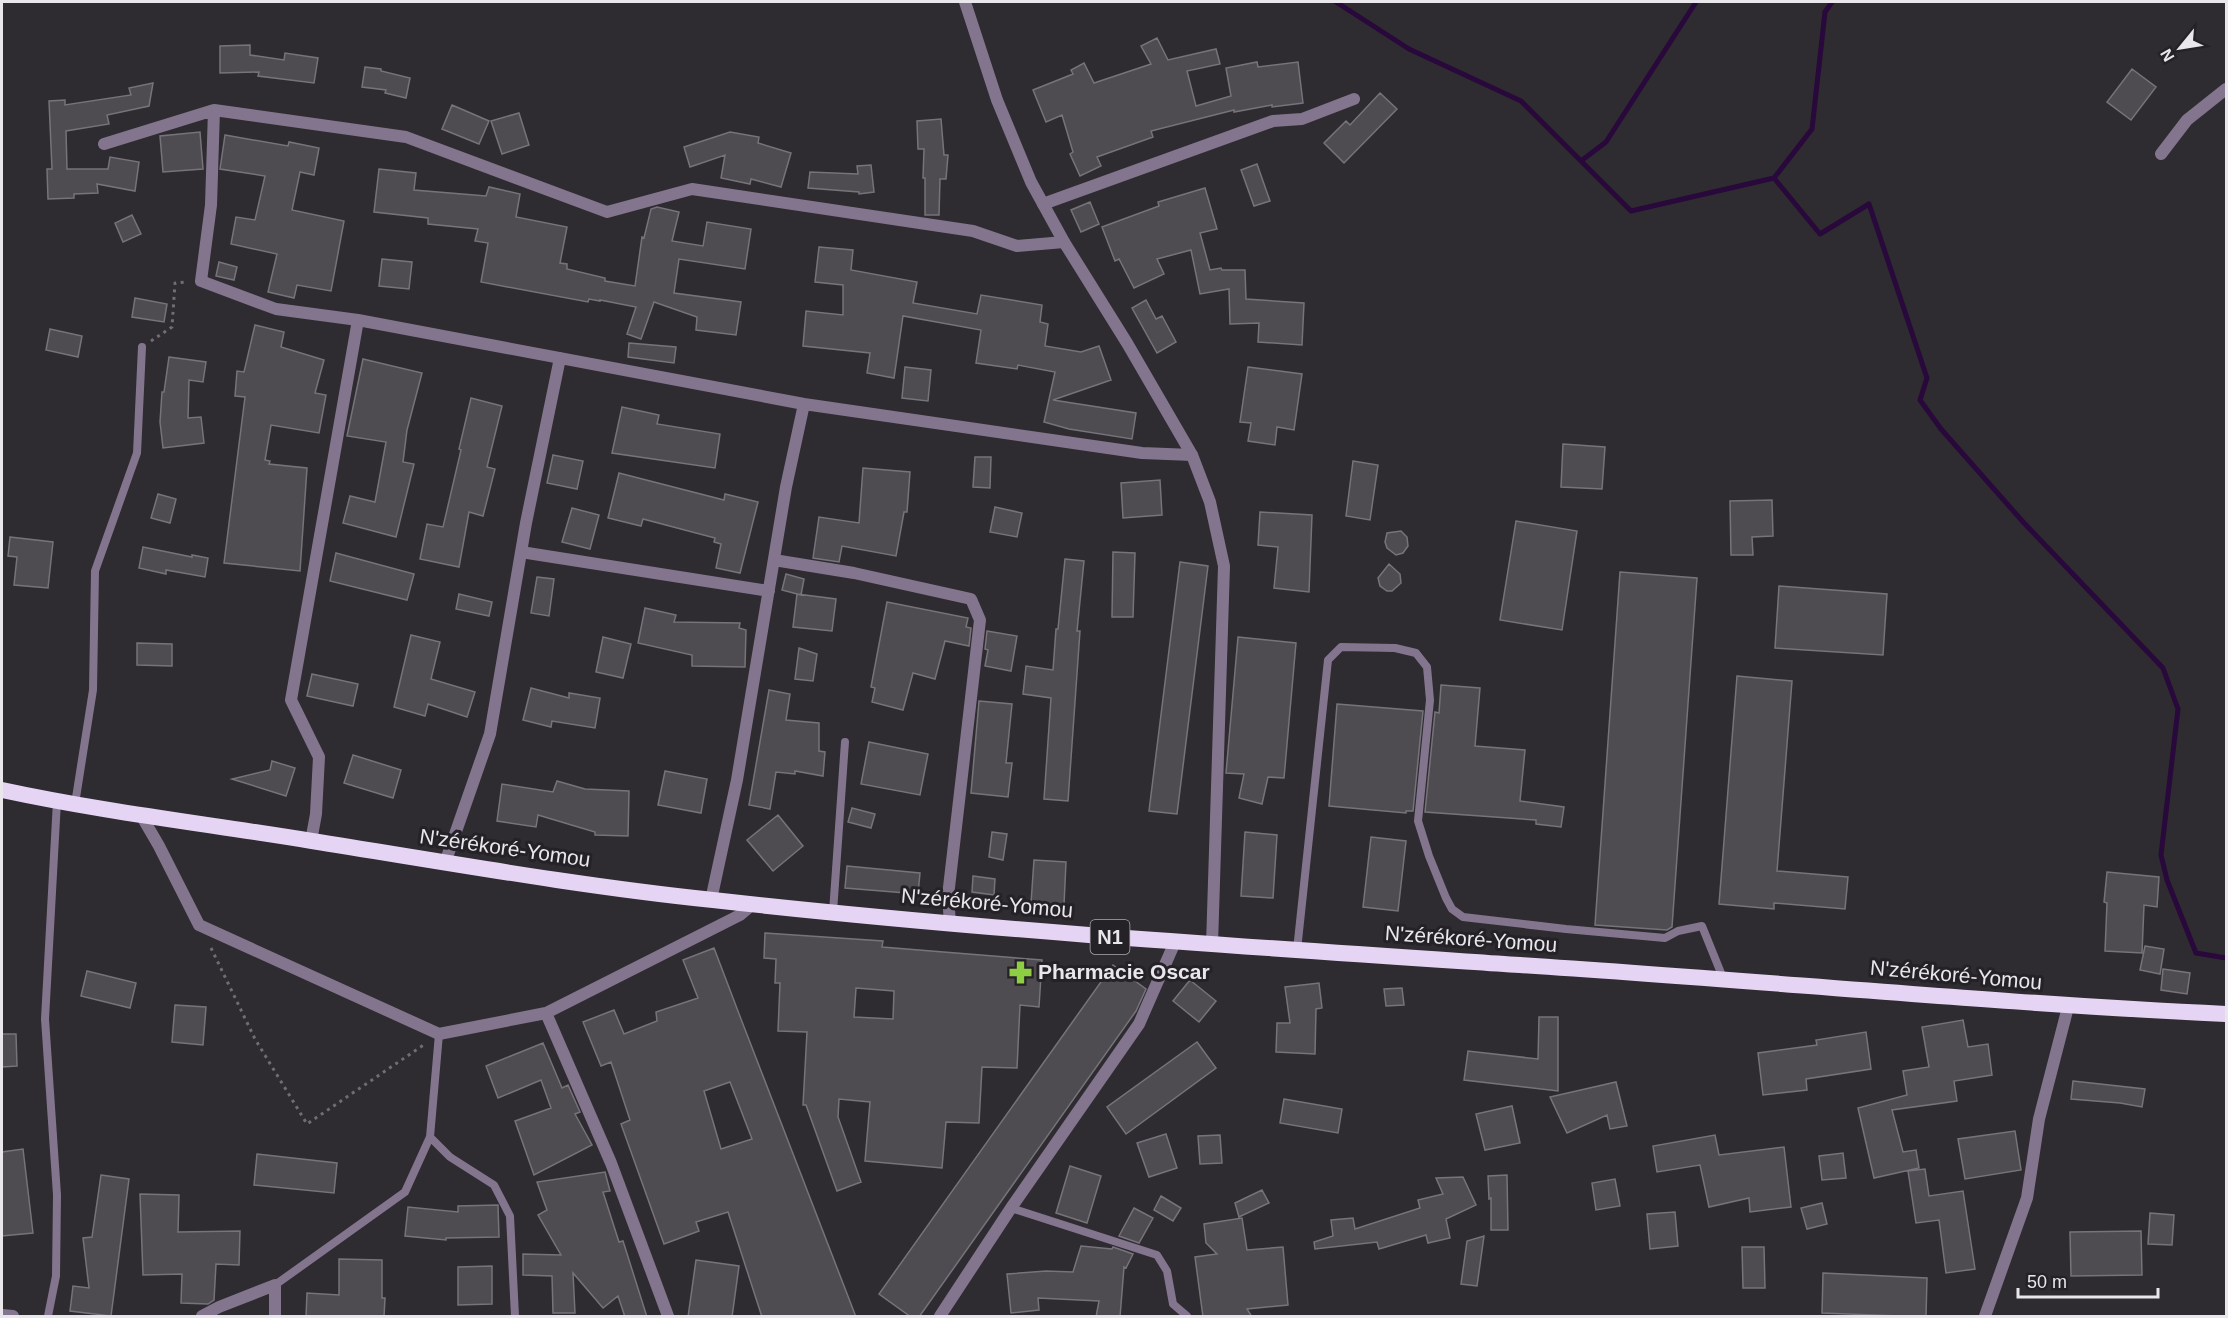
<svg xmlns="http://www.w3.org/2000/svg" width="2228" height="1318" font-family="Arial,sans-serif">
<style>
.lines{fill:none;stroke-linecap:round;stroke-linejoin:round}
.stream{stroke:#29083b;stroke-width:5}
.building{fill:#4e4b51;stroke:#77737a;stroke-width:1.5;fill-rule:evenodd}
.path{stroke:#706d73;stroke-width:3;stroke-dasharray:3 4.5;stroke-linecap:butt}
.service{stroke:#84758f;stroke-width:8}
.minor{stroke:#84758f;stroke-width:12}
.tertiary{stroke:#84758f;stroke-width:12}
.trunk{stroke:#e6d4f5;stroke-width:16}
.labels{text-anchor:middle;stroke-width:6;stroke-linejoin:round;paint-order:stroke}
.shield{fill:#242127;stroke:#aeacb0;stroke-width:1.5}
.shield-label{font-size:20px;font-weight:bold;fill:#e9e7eb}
.street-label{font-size:21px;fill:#e9e7eb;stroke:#242127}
.poi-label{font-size:21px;font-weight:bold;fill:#e9e7eb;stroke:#242127;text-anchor:start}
</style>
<rect width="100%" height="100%" fill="#2e2b31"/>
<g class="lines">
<path class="stream" d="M1336,2L1409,49L1521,101L1631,211L1774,178L1820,234L1869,204L1927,378L1920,400L1941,429L2024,523L2163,668L2178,709L2161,855L2167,880L2196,953L2226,958
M1581,161L1606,142L1696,2
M1774,178L1812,129L1825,12L1832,2"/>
</g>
<path class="building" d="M1157,38L1168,60L1216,49L1220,64L1187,71L1196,106L1231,96L1226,68L1257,62L1258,67L1298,62L1303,103L1272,107V105L1234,112V110L1151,131L1153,137L1097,157L1101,166L1080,176L1070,154L1073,152L1062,115L1046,122L1033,90L1073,74L1071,70L1084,63L1094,83L1151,64L1141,46Z
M250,45V55L284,60L285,53L318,58L314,83L258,76L259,72L220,73V46Z
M365,67L381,69V71L410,78L406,98L385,93L386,90L362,87Z
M2132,69L2156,87L2131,120L2107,102Z
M153,83L149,106L107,115L109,124L66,131L67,169H108L110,157L139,162L135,191L97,184L98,193L74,194V198L48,199L47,169H52L49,101L65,100V105L131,95L129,88Z
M1380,93L1397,109L1344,163L1324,143L1346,121L1350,125Z
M452,105L489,121L479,144L442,129Z
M519,113L529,145L502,154L491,121Z
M941,119L944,155H948L946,179H940L939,215H925V178H923L924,149H918L917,121Z
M200,132L203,169L163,172L160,136Z
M730,132L759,137L758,143L791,153L781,187L751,179L750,184L721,178L725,155L690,167L684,147Z
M225,135L288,146L289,142L319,148L314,175L300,172L292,210L344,221L331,291L297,285L294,298L268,292L277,254L231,244L236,217L255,220L265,176L220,169Z
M1257,164L1270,201L1254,206L1241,170Z
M871,165L874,192L859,194V192L808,188L810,172L858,174L857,166Z
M379,169L416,173L414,190L486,196L489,187L520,194L516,217L567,227L560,263L567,264V269L605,278V281L635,286L642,237L644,238L651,209L657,207L679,212L672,241L703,246L707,222L751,229L745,269L679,259L674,293L741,302L736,335L696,330L697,317L654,302L641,339L627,334L636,307L600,300V301L589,299L588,302L481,282L488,243L475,241L478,229L428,224V218L374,212Z
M1205,188L1217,229L1200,233L1210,270L1221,268L1222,270H1245L1246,299L1304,303L1302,345L1258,342L1259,323L1230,324L1229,289L1200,294L1191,250L1157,259L1164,274L1134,288L1119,259L1115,261L1102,227L1159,206L1158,202Z
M1090,202L1099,224L1081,232L1071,210Z
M132,215L141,234L123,242L115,223Z
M819,247L853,250L851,270L917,282L913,303L977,314L981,295L1042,305L1040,322L1048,324L1045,346L1081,352L1099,346L1111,380L1053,400L1136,413L1132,439L1069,429L1044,422L1055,372L1018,365L1017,369L976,363L981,330L903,316L894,378L867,373L870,353L803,346L806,311L843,315V285L815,282Z
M382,259L412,262L409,289L379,286Z
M219,262L237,267L234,280L216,276Z
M135,298L167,304L164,322L132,317Z
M1146,300L1156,319L1162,316L1176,342L1157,353L1132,308Z
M255,325L284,332L281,347L324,360L315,393L326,395L319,433L271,425L265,460L270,461L269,464L307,468L300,571L224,563L245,397L235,396L237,371L244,372Z
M50,329L82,336L78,357L46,350Z
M629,343L676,347L674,363L628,357Z
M169,357L206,362L203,382L189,380L188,418L201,417L204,443L163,448L160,422L162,392H164Z
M363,359L422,373L407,430L403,462L414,464L396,537L343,523L350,496L375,502L386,442L347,436Z
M905,367L931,370L928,401L902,398Z
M1248,367L1302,374L1294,430L1277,427L1275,445L1248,441L1251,423L1240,422Z
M471,398L502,406L487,467L495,469L483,516L469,512L459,567L420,559L427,524L443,527L461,450L459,449Z
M622,407L659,415L657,424L720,434L715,468L612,453Z
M1563,444L1605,447L1602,489L1561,487Z
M553,455L583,461L577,489L547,483Z
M975,457H991L990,488L973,487Z
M1353,461L1378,465L1370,520L1346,516Z
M863,468L910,472L907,512H904L896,556L842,546L839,562L813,558L819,517L859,523Z
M619,473L724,500L725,494L758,502L740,573L716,568L721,544L714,542L715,538L643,519L641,526L608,518Z
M1160,480L1162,515L1123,518L1121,483Z
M158,494L176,499L170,523L151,518Z
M1772,500L1773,536L1752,537L1753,555H1731L1730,501Z
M995,507L1022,513L1017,537L990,532Z
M572,508L599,515L590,549L562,542Z
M1260,512L1312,515L1309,592L1274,588L1278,547L1258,545Z
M1516,521L1577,531L1562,630L1500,620Z
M1401,531L1407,537L1408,546L1403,553L1396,555L1387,548L1385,542L1387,533Z
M10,537L53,542L48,588L14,585L17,557L8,556Z
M143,547L192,557V555L208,558L205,577L166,570V574L139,568Z
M1113,552L1135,553L1133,617H1112Z
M336,553L414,574L407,600L330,581Z
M1065,559L1084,561L1077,631H1080L1068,801L1044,799L1051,698L1023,694L1026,666L1053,670L1056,629H1058Z
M1180,562L1208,566L1177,814L1149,811Z
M1389,564L1400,574L1401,583L1392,591H1387L1380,586L1378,578Z
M1620,572L1697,578L1672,927L1667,930L1595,925Z
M786,574L804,579L801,595L782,590Z
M537,577L554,579L549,616L531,613Z
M1779,586L1887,594L1883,655L1775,648Z
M459,594L492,602L489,616L456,609Z
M797,594L836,599L832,631L793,627Z
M887,602L968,618L966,627L971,628L969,646L945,641L935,679L913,673L903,710L872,702L875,688L871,687Z
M645,608L676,615L674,622L740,623L739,628L746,630L745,667L692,666V655L638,643Z
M987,631L1017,636L1011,671L985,666L988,650L985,649Z
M411,635L440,642L431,679L475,692L467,717L428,704L425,716L394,707Z
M603,637L631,644L623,678L596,672Z
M1238,637L1296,643L1284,778L1268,777L1262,804L1239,798L1244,774L1226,773Z
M137,643L172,644V666L137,665Z
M799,648L817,654L813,681L795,679Z
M312,674L358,684L353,706L307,696Z
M1737,676L1792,681L1777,871L1848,877L1845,909L1774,903V909L1719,904Z
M1441,685L1480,688L1475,746L1525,750L1520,801L1564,807L1561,827L1536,824V820L1425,812L1435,712L1439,713Z
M531,688L569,698V693L600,698L595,728L552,721L551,727L523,720Z
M769,690L790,694L786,720L819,723V751L825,752L823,776L795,771V774L776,772L770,809L749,805Z
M979,701L1012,704L1006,763H1012L1008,797L971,793Z
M1337,704L1423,711L1413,811H1406V813L1329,806Z
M869,742L928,754L920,795L861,784Z
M353,755L401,770L393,798L344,783Z
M272,761L295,768L286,796L232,779L270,770Z
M665,771L707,779L701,813L658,805Z
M557,781L585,789L629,791L628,836L595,835V832L538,815L536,827L497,821L502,784L553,792Z
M852,808L875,814L871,828L848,822Z
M778,815L803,846L773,871L747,840Z
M992,832L1007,834L1003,860L989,857Z
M1245,832L1277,835L1273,898L1241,896Z
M1371,837L1406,841L1398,911L1363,907Z
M1034,860L1066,862L1064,905L1031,903Z
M847,866L920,873L918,894L845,888Z
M2107,872L2159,877L2157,907L2144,905L2142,953L2105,951L2107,903L2104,902Z
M973,876L995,879L994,895L972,892Z
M765,933L883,941L882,947L1042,960L1039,1007L1020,1005L1017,1068L982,1067L979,1123L946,1122L942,1168L865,1161L870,1102L839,1099L838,1117L861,1182L837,1191L806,1105H803L807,1032L778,1031L780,983H775L776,959L764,958ZM856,988L894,991L893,1019L854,1017Z
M2145,946L2164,949L2160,974L2140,970Z
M714,948L741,1019L856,1317H762L728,1212L696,1222L699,1231L664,1244L621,1124L630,1120L611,1062L601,1066L583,1022L614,1010L624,1034L657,1021L656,1012L698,998L683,960ZM730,1082L752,1139L721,1149L704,1091Z
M1113,965L1146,989L1136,1011L919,1317H911L879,1294Z
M2163,969L2190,973L2187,994L2161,990Z
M87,971L136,983L130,1008L81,996Z
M1190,980L1216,1001L1199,1022L1173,1001Z
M1319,983L1322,1008L1316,1009L1315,1054L1276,1052L1277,1023H1290L1285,987Z
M1402,988L1404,1005L1386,1006L1384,989Z
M175,1005L206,1007L203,1045L172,1042Z
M1539,1017H1558V1091L1464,1080L1468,1051L1538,1059Z
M1963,1020L1968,1047L1988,1044L1992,1075L1954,1081L1957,1101L1892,1110L1903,1152L1916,1150L1919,1168L1874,1178L1858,1108L1907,1095L1903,1071L1929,1067L1922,1027Z
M1866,1032L1871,1069L1806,1079L1807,1090L1763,1095L1758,1053L1817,1045L1816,1040Z
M2,1034H16L17,1066L2,1067Z
M1197,1042L1216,1068L1126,1134L1107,1107Z
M543,1043L562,1088L568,1085L580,1112L575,1114L592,1145L534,1175L515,1121L551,1108L541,1080L498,1098L486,1066Z
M2073,1081L2145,1089L2142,1107L2120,1103L2071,1099Z
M1616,1082L1627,1126L1610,1129L1607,1115L1567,1133L1550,1097Z
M1284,1099L1342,1109L1338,1133L1280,1123Z
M1512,1106L1520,1143L1485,1150L1476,1114Z
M2015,1131L2021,1170L1965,1179L1958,1139Z
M1166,1134L1177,1168L1149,1177L1137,1143Z
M1220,1135L1222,1163L1200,1164L1198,1136Z
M1715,1135L1719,1155L1784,1147L1791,1207L1750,1212L1749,1198L1709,1207L1700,1165L1657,1172L1653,1146Z
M23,1149L33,1233L2,1236V1152Z
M1843,1153L1846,1178L1822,1180L1819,1156Z
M257,1154L337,1163L334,1193L254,1185Z
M1070,1166L1101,1176L1087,1223L1056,1213Z
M1925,1169L1929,1196L1963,1191L1975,1269L1946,1273L1939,1220L1916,1223L1908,1171Z
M605,1172L610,1191L603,1192L619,1242L623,1241L647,1317H625L618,1296L603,1308L573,1273L575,1313H553L552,1276L523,1275V1254L561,1255L538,1215L547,1210L537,1182Z
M101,1175L129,1179L111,1316L70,1311L73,1286L89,1288L83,1238L92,1237Z
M1507,1175L1508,1230H1491V1198L1489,1199L1488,1176Z
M1463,1177L1476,1205L1446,1219L1450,1238L1428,1243L1426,1235L1379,1249L1377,1242L1315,1249L1314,1242L1333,1236L1331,1220L1353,1218L1355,1229L1420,1208L1418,1200L1443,1194L1436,1178Z
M1615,1179L1620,1206L1596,1210L1592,1183Z
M1262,1190L1269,1203L1239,1217L1235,1203Z
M140,1194L179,1195L178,1232L240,1231L239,1265L216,1264L214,1300L208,1304L181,1303L182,1274L143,1275Z
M1161,1196L1181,1208L1173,1221L1154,1210Z
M1822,1203L1827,1224L1807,1229L1801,1208Z
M498,1205L499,1237L446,1238V1240L405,1236L408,1207L458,1212V1206Z
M1134,1208L1153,1218L1139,1243L1119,1236Z
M1675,1212L1678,1246L1650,1249L1647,1214Z
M2150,1213L2174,1215L2172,1245L2148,1244Z
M1242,1218L1247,1250L1283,1247L1288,1305L1247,1309L1252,1317H1203L1195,1257L1217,1254L1206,1243L1204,1224Z
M2141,1231L2142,1275L2071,1276L2070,1232Z
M1484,1236L1477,1286L1461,1284L1467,1241Z
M1081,1246L1112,1249L1113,1247L1133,1254L1126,1268L1124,1267L1120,1317H1096L1099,1301L1038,1298L1039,1310L1011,1313L1007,1274L1046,1271L1073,1272Z
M1742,1247H1764L1765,1288H1743Z
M339,1259L382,1260V1298H385L384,1317H306L307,1293L339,1295Z
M696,1260L739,1266L732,1317H688Z
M492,1266V1304L458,1305V1267Z
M1823,1273L1927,1278L1926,1317L1822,1313Z"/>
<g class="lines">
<path class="path" d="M151,341L172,327L175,283L186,282
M211,948L255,1039L307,1124L425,1044"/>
<path class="service" d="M75,804L93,690L95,571L137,453L142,347
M833,912L845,742
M1297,950L1328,660L1341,647L1395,648L1416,653L1427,667L1430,700L1418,821L1429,856L1446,898L1452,909L1463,917L1566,929L1665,938L1678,931L1702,926L1723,978
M430,1137L450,1157L494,1185L510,1216L515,1316
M1011,1208L1157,1255L1167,1271L1173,1304L1187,1316
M275,1285L405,1192L430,1137L439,1034
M48,1316L56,1276L57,1195L45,1019L57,801"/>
<path class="minor" d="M214,110L211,205L201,281L276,309L358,320L804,404L1142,453L1192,455
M104,144L214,110L406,137L607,212L692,189L973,231L1017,246L1064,242
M2161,154L2187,120L2226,89
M1043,204L1273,121L1302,119L1354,99
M521,552L769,591
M774,560L854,573L971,599L980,620L948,896L950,923
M141,815L159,846L199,925L439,1034L546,1013L740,915L753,904
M311,841L316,814L319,757L291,700L358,320
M445,863L490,734L526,523L560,358
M711,900L737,780L786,487L804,404
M546,1013L611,1163L668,1316
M2,1315L13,1316
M202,1316L219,1307L275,1285V1316
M940,1316L1011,1208L1139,1024L1175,942
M1985,1316L2027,1198L2039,1119L2068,1007"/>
<path class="tertiary" d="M965,2L997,100L1031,182L1064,242L1127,343L1192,455L1210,502L1224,566L1212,945"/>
<path class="trunk" d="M2,790C104,812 208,824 312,841C445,862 578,886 713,900C981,930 1250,947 1520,965C1755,980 1991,1003 2226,1014"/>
</g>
<defs>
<symbol id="pharmacy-bare" viewBox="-9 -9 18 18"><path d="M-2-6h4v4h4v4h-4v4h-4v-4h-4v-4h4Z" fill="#8ece43" stroke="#242127" stroke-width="2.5" paint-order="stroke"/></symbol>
</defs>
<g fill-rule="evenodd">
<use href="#pharmacy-bare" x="1004" y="956" width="33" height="33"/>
</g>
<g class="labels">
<rect class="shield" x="1090.5" y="920" width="39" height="34" rx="4.5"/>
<g class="shield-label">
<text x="1110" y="944">N1</text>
</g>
<g class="street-label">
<text transform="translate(505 848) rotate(8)" y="7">N'zérékoré-Yomou</text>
<text transform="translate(987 903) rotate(5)" y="7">N'zérékoré-Yomou</text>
<text transform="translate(1471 939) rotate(4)" y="7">N'zérékoré-Yomou</text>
<text transform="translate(1956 975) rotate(5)" y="7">N'zérékoré-Yomou</text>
</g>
<g class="poi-label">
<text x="1038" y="979">Pharmacie Oscar</text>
</g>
</g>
<rect width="2228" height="1318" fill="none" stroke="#e9e7eb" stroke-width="6"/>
<g transform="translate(2180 48) rotate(240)" stroke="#242127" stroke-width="4.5" paint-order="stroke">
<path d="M0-4.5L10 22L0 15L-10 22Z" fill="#e9e7eb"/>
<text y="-9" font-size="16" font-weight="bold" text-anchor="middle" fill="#e9e7eb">N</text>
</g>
<path d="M2018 1288v9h140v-9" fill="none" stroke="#e9e7eb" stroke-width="3"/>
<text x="2027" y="1288" font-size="18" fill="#e9e7eb" stroke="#242127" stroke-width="4.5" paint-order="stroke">50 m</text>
</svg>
